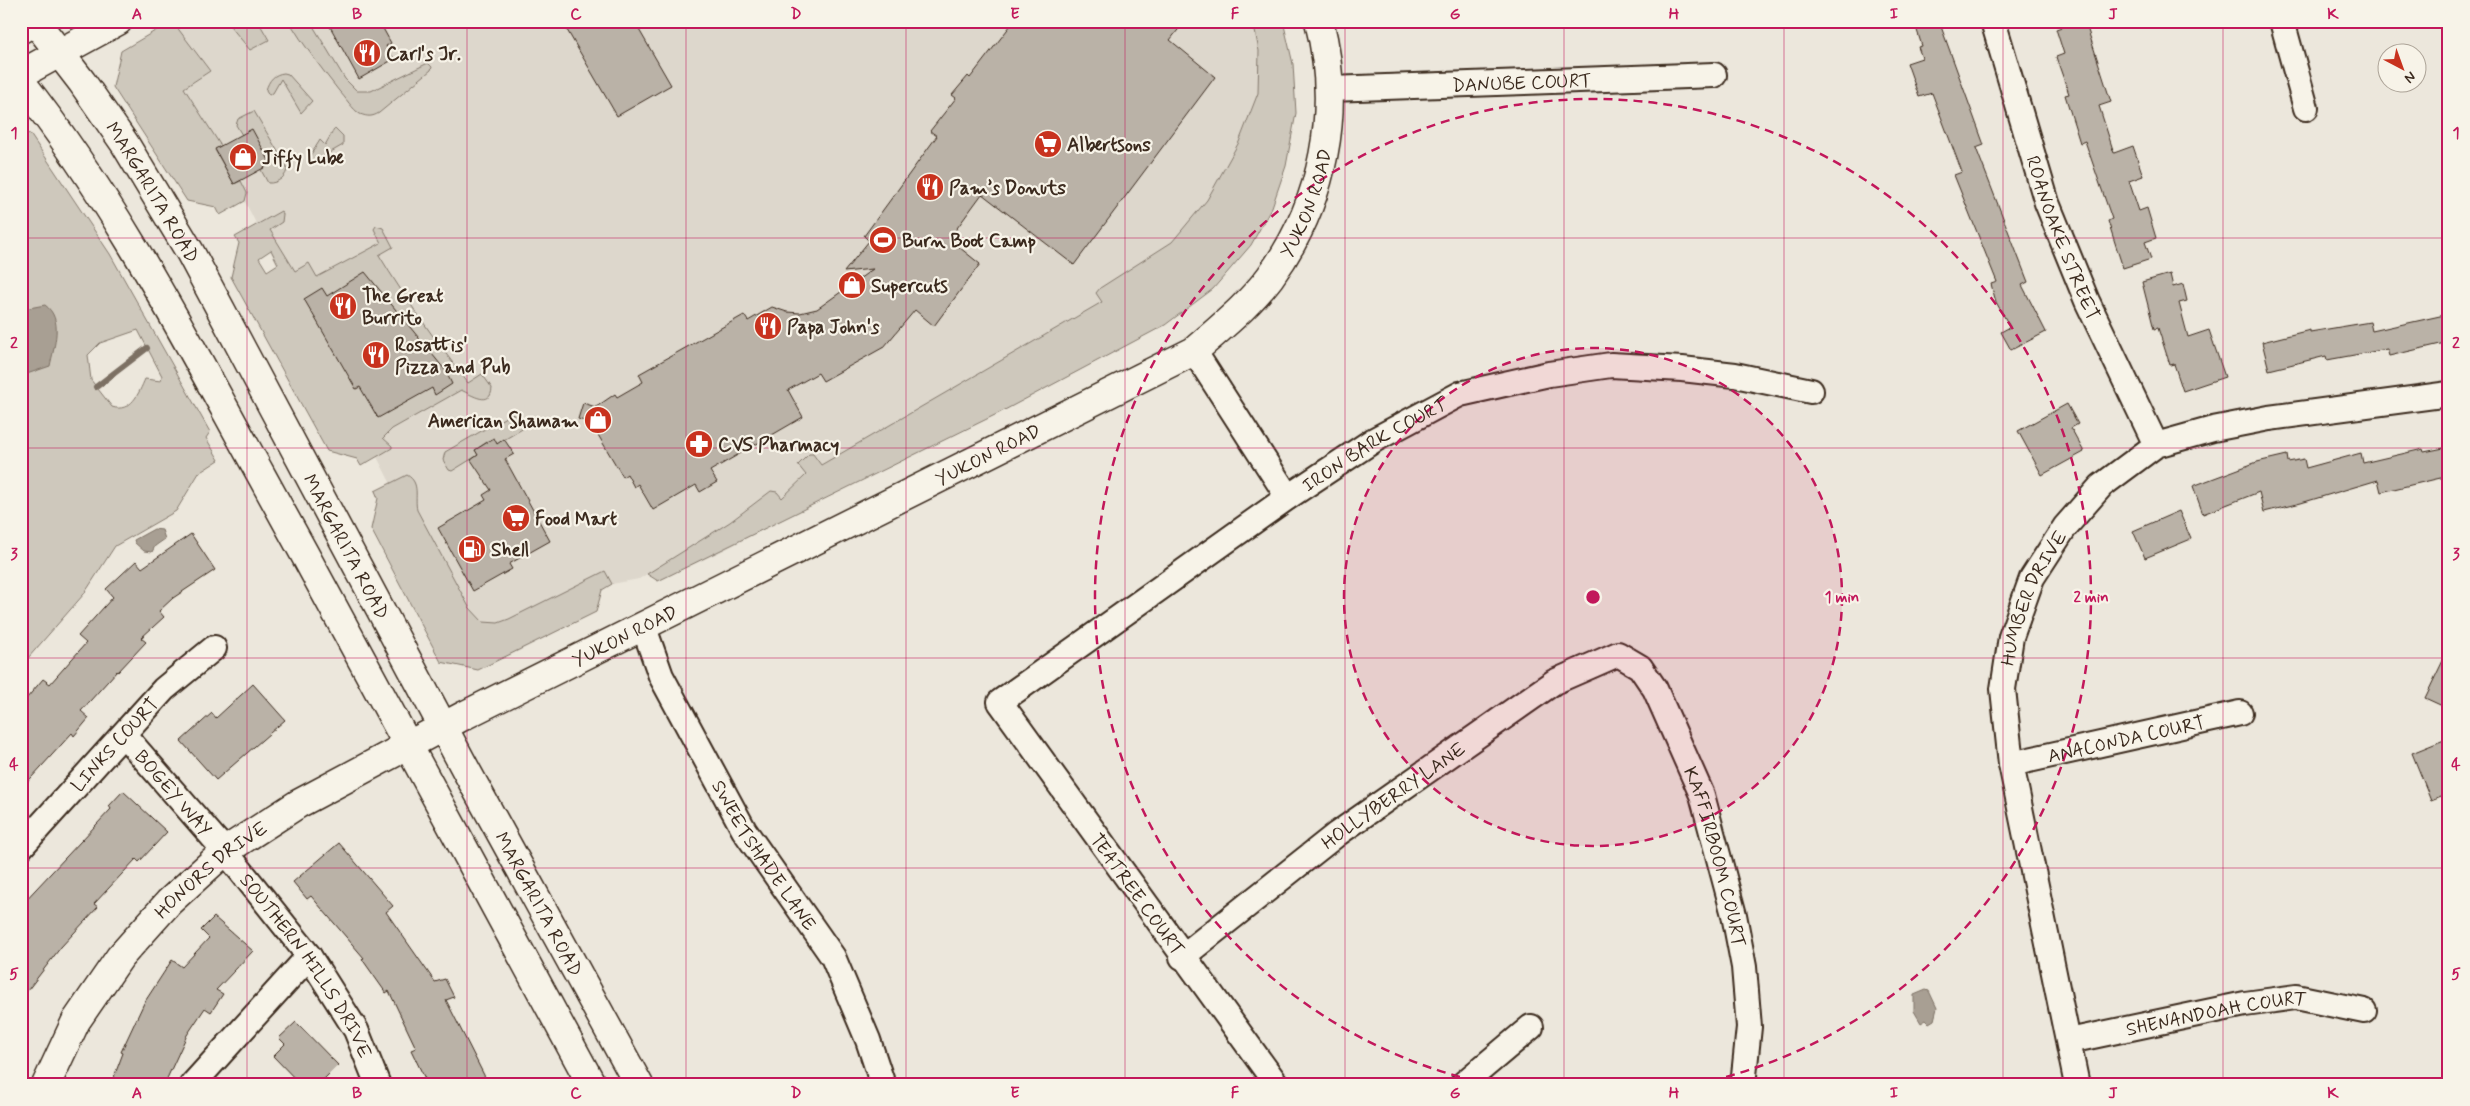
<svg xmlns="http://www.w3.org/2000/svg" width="2470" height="1106" font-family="Mynerve,sans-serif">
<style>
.built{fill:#ddd7cc}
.green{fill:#cec8bc;stroke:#84796d;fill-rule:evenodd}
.water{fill:#a89f93;stroke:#7c7064}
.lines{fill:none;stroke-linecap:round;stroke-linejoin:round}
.stream{stroke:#7c7064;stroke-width:6}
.building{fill:#bab2a7;stroke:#3b2a1e}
.street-casing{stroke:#3b2a1e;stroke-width:28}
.secondary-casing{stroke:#3b2a1e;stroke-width:31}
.primary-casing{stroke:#3b2a1e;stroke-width:31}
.street{stroke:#f7f3e8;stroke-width:24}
.secondary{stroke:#f7f3e8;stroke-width:28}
.primary{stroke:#f7f3e8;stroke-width:28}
.grid{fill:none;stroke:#c2185b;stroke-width:1;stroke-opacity:0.55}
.ring{fill:none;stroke:#c2185b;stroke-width:2.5;stroke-dasharray:9 6}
.labels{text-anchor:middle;stroke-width:4.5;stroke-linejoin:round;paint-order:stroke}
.poi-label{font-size:19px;font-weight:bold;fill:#3b2a1e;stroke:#f7f3e8;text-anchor:start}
.street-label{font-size:19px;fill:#3b2a1e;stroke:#f7f3e8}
.centre{fill:#c2185b;stroke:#f7f3e8;stroke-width:2.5}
.ring-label{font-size:15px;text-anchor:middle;font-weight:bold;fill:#c2185b;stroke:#f7f3e8;stroke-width:4.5;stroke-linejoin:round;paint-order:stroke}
.neatline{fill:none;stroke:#c2185b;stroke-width:2}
.grid-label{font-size:16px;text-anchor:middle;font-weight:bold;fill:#c2185b}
</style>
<rect width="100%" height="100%" fill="#ece7dc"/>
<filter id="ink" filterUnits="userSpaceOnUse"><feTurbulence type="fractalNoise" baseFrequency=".02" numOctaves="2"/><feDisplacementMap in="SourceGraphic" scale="10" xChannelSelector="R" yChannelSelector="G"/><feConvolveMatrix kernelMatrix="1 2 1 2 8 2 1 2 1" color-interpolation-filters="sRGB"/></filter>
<g filter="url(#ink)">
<path class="built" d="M183,21H226L250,50L269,40L258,21H1283L1293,64L1296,113L1286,166L1272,207L1251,245L1213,289L1165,325L999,413L858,481L722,551L658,581L647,574L639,579L612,584L602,590L596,612L503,659L489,654L391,484L243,198L213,168L184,88L210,71L175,26Z"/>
<path class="green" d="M172,21H183L176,26L210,71L184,88L221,146L215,150L234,184L241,181L247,193L245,201L220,215L216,207L187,201L113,87L121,51Z
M226,21H258L269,40L250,50Z
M289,21H310L345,79L357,91H371L428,63L432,67L431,70L379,113C372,117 368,117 360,114C352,109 346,98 339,91C321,68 304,46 289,21Z
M1253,21H1283L1293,64L1296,113L1286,166L1272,207L1251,245L1213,289L1165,325L999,413L658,581L647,574L730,522L771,491L777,492L782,498L806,475L798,465L809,454H813L821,465L1102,302L1096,293L1100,288L1172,242L1207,200L1239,142L1258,93L1259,51Z
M284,73L288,74L312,101L301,113L281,79L273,93L269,95L266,90C269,80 274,74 284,73Z
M254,111L287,167C288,176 277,184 268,183L261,170L271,164L242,135L236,125L238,119Z
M335,128L343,136V145L315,161L310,160V156L320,140L325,145Z
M21,132L30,134L110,254L210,432L206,438L219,460L199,473L176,511L115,546L84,594L21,666ZM138,330L162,376L161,381L145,379C139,393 131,413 112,407L91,380L88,355L100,343Z
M281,211L283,214L282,222L270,230L295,271L309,263L317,277L381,243L374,229L376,226L383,228L393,247L379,255C406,300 436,341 468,383L482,374L492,388C491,408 472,395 461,390L392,429L383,438L392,446V448L361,466L357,459L327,451L231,277L239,243L235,237ZM271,250L278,264L267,271L259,258Z
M511,414L517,416L524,428L497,444L493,438L475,450L478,455L452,471L449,470L443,460L445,452Z
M407,475C421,483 414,497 417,510L469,607L483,622L498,623L509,619L605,571L612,584L602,590L596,612L478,670L441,662L371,529L378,498L375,491Z"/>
<path class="water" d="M45,305C64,319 54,346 50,366L21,376V314L29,308Z
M154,529L162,530L165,539L155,546L152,552L144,551L135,543L134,540Z
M1926,990L1929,991L1937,1008L1934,1020L1929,1023L1926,1020L1921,1023L1914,1011V995Z"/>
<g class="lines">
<path class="stream" d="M96,387L147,348"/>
</g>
<path class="building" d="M327,21H379L391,43L386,46L394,59L359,79Z
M584,21H634L671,85L617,116L567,30Z
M1014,21H1185L1170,40L1215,77L1074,265L982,194L949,239L980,264L934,326L915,310L884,347L823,381L818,373L788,390L803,417L710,471L717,482L700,492L696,485L653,510L638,484L634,487L627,474L623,477L591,423L578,419L583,403L596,407L615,394L617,397L643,382L639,374L744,315L748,321L772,307L787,312L800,313L817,309L873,269L844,272L869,241L864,236L937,136L930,131L956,98L952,95L968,76L970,78Z
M1914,21H1939L1984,145L1976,148L2028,282L2022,285L2046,332L2011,350L2001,332L2010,327L1996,302L1991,284L1997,282L1954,175L1962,172L1932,93L1919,97L1907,63L1922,58L1918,47L1922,46Z
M2078,21H2085L2111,102L2099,106L2114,153L2133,146L2143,176L2129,181L2139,211L2147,208L2156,238L2145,242L2151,259L2123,268L2108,221L2112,219L2085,141L2080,143L2065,95L2069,94L2056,57L2064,54L2056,29Z
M252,129L271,164L234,184L215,149Z
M365,272L445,370L452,384L435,395L432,388L378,418L360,387L356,389L304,299L322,288L327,296Z
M2170,274L2173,287L2183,284L2187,301L2179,303L2188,337L2209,330L2225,377L2183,391L2174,364L2170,365L2158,328L2154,329L2142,282Z
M2449,314V342L2389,356L2387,349L2327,360L2326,356L2269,370L2262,342L2310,330V332L2370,322L2372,331Z
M2067,404L2078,424L2071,428L2084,452L2042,475L2018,431Z
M494,438L497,444L504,439L514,454L505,459L550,541L509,564L512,569L473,591L438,528L486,500L483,495L491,490L471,460L478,455L475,450Z
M2449,447V476L2381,492L2378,480L2301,503L2264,512L2259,492L2203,514L2193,486L2257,462L2287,455L2288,462L2304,459L2306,468L2361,453L2363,463L2423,449L2424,452Z
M2179,511L2191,539L2145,558L2133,531Z
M191,534L215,570L173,598L159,611L164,617L141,638L146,642L118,672L117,671L81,711L89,718L74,736L72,733L21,789V705L43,679L50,684L86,643L78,636L113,597L106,589L136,561L142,568Z
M2449,648V709L2425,698Z
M253,684L285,720L216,780L181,741L212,713L216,718Z
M2449,738V793L2431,800L2412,753Z
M123,791L167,832L139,862L136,859L94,904L98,907L61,947L21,999V905L111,809L109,806Z
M339,843L393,906L386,912L435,982L445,979L454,997L446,1000L489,1085H428L411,1050L416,1048L389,991L386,993L362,959L364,958L311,896L307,899L293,882Z
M214,917L253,951L216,990L223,994L211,1012L205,1008L187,1035L164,1085H111L123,1053L121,1052L144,1003L172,960L182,967L209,938L201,930Z
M296,1022L338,1065L318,1085H301L273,1056L285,1044L279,1038Z"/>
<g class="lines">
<defs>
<g id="street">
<path id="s1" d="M1993,21L2047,203L2087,301L2156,445"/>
<path d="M2282,21L2306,108"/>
<path id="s2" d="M1330,89L1714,75"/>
<path d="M1194,351L1288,497"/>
<path id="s3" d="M643,625L661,676L744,830L833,957L868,1040L883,1085"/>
<path id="s4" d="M124,735L225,851L309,956L356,1030L378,1085"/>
<path id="s5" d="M2011,764L2240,713"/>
<path id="s6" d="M21,847L164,689L214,648"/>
<path id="s7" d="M1182,957L1337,834L1554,682L1618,654L1640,667L1655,689L1702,795L1734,915L1744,967L1749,1027L1743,1085"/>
<path id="s8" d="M2069,1041L2245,1004L2296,997L2364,1011"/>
<path d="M192,1085L309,956"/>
<path id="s9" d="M1277,1085L1000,702L1288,497L1374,440L1460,394L1549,374L1611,365L1682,369L1735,375L1811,391"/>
<path d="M1462,1085L1531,1027"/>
<path id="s10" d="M2077,1085L2011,764L2003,689L2011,637L2032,578L2065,527L2101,486L2156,445L2213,429L2269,418L2449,394"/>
</g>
<g id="secondary">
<path id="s11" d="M35,21L82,82L125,144L190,252L466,770L639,1085"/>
<path d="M21,82C116,202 186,339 260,473C372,676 480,881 592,1085"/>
<path id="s12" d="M46,1085L76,1021L120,957L169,902L225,851L298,804L465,715L1194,351C1220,328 1249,305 1270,277C1324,203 1342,110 1319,21"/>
</g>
<path id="primary" d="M21,29L35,21
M21,74L118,21"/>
</defs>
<use href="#street" class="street-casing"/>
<use href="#secondary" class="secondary-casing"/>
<use href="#primary" class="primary-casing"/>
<use href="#street" class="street"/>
<use href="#secondary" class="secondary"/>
<use href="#primary" class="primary"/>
</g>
</g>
<path class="grid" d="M247,21V1085M467,21V1085M686,21V1085M906,21V1085M1125,21V1085M1345,21V1085M1564,21V1085M1784,21V1085M2003,21V1085M2223,21V1085M21,238H2449M21,448H2449M21,658H2449M21,868H2449"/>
<circle cx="1593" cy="597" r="249" fill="#c2185b" fill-opacity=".12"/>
<g class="ring">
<circle cx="1593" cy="597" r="249"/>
<path d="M1489 1084A498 498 0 1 1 1697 1084"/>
</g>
<defs>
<symbol id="restaurant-disc" viewBox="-11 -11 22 22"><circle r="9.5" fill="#c8321e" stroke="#f7f3e8"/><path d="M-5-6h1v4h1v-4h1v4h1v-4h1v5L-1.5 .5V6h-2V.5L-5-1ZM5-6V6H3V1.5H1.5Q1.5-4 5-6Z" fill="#fff"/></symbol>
<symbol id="supermarket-disc" viewBox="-11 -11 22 22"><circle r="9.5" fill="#c8321e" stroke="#f7f3e8"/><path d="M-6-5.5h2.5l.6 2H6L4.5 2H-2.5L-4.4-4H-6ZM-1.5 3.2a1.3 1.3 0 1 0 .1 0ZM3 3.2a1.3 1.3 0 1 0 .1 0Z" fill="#fff"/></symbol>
<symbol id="shop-disc" viewBox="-11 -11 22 22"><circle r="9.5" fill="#c8321e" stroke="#f7f3e8"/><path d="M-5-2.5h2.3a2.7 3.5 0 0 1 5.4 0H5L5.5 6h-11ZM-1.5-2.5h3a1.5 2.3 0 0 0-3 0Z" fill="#fff"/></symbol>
<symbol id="stadium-disc" viewBox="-11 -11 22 22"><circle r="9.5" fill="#c8321e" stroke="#f7f3e8"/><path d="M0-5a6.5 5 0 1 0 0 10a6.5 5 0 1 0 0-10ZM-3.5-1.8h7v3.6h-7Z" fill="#fff"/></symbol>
<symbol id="pharmacy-disc" viewBox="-11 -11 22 22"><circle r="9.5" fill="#c8321e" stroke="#f7f3e8"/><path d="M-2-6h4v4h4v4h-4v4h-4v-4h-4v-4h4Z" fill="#fff"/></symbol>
<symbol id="fuel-disc" viewBox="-11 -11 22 22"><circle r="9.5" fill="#c8321e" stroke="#f7f3e8"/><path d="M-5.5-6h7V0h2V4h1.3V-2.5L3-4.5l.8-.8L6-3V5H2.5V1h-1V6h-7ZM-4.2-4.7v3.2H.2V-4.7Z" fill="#fff"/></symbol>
</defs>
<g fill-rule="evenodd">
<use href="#restaurant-disc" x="351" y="37" width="32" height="32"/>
<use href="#supermarket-disc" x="1032" y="128" width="32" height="32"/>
<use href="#shop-disc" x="227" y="141" width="32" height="32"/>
<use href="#restaurant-disc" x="914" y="171" width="32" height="32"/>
<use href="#stadium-disc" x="867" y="224" width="32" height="32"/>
<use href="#shop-disc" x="836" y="269" width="32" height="32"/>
<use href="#restaurant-disc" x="327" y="290" width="32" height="32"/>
<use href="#restaurant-disc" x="752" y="310" width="32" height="32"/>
<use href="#restaurant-disc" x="360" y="339" width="32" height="32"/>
<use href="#shop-disc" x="582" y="404" width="32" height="32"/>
<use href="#pharmacy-disc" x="683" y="428" width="32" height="32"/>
<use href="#supermarket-disc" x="500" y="502" width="32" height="32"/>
<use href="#fuel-disc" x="456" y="533" width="32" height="32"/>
</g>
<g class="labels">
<g class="poi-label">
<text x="386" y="60">Carl's Jr.</text>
<text x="1067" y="151">Albertsons</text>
<text x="262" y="164">Jiffy Lube</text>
<text x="949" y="194">Pam’s Donuts</text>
<text x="902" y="247">Burn Boot Camp</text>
<text x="871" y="292">Supercuts</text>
<text x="362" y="302">The Great<tspan x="362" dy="22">Burrito</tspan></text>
<text x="787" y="333">Papa John's</text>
<text x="395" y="351">Rosattis'<tspan x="395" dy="22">Pizza and Pub</tspan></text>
<text x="579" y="427" text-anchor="end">American Shamam</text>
<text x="718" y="451">CVS Pharmacy</text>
<text x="535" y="525">Food Mart</text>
<text x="491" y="556">Shell</text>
</g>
<g class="street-label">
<text dy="7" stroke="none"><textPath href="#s2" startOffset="192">DANUBE COURT</textPath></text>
<text dy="7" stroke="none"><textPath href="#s11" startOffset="208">MARGARITA ROAD</textPath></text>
<text dy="7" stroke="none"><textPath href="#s12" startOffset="1578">YUKON ROAD</textPath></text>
<text dy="7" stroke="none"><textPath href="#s1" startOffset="228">ROANOAKE STREET</textPath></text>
<text dy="7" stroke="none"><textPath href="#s9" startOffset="928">IRON BARK COURT</textPath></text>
<text dy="7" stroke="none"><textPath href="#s12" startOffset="1158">YUKON ROAD</textPath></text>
<text dy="7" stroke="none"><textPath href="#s11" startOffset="612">MARGARITA ROAD</textPath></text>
<text dy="7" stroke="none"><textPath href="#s10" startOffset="500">HUMBER DRIVE</textPath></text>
<text dy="7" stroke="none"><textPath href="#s12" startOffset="752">YUKON ROAD</textPath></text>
<text dy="7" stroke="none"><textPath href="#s5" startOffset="118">ANACONDA COURT</textPath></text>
<text dy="7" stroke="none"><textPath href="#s6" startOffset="139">LINKS COURT</textPath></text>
<text dy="7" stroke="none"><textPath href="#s4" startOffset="76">BOGEY WAY</textPath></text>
<text dy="7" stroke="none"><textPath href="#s7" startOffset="266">HOLLYBERRY LANE</textPath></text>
<text dy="7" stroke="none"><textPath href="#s3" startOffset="261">SWEETSHADE LANE</textPath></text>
<text dy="7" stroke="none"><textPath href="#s7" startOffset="764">KAFFIRBOOM COURT</textPath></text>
<text dy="7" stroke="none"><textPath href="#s12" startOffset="275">HONORS DRIVE</textPath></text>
<text transform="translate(1138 894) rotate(54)" y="7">TEATREE COURT</text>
<text dy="7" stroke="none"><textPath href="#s11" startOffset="1018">MARGARITA ROAD</textPath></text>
<text dy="7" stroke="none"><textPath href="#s4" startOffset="295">SOUTHERN HILLS DRIVE</textPath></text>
<text dy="7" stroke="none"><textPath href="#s8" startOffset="150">SHENANDOAH COURT</textPath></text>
</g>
</g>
<circle cx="1593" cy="597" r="8" class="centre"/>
<g class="ring-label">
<text x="1842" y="602">1 min</text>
<text x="2091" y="602">2 min</text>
</g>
<rect width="2470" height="1106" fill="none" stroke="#f7f3e8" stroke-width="55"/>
<g transform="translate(2402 68) rotate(139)"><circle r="24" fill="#f7f3e8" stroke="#aca397"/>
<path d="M0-4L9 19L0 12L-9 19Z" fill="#c8321e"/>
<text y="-8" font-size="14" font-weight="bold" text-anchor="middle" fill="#3b2a1e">N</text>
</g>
<rect x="28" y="28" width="2414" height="1050" class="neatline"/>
<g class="grid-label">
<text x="137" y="19">A</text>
<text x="357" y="19">B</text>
<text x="576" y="19">C</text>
<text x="796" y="19">D</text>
<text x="1015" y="19">E</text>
<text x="1235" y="19">F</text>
<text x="1455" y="19">G</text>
<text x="1674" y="19">H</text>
<text x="1894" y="19">I</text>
<text x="2113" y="19">J</text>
<text x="2333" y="19">K</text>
<text x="14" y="138">1</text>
<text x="2456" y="138">1</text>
<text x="14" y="348">2</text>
<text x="2456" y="348">2</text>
<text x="14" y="559">3</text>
<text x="2456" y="559">3</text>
<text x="14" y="769">4</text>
<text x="2456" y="769">4</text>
<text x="14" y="979">5</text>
<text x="2456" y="979">5</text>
<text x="137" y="1098">A</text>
<text x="357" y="1098">B</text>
<text x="576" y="1098">C</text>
<text x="796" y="1098">D</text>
<text x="1015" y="1098">E</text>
<text x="1235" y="1098">F</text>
<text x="1455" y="1098">G</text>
<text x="1674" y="1098">H</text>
<text x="1894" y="1098">I</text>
<text x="2113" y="1098">J</text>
<text x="2333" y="1098">K</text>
</g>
</svg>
